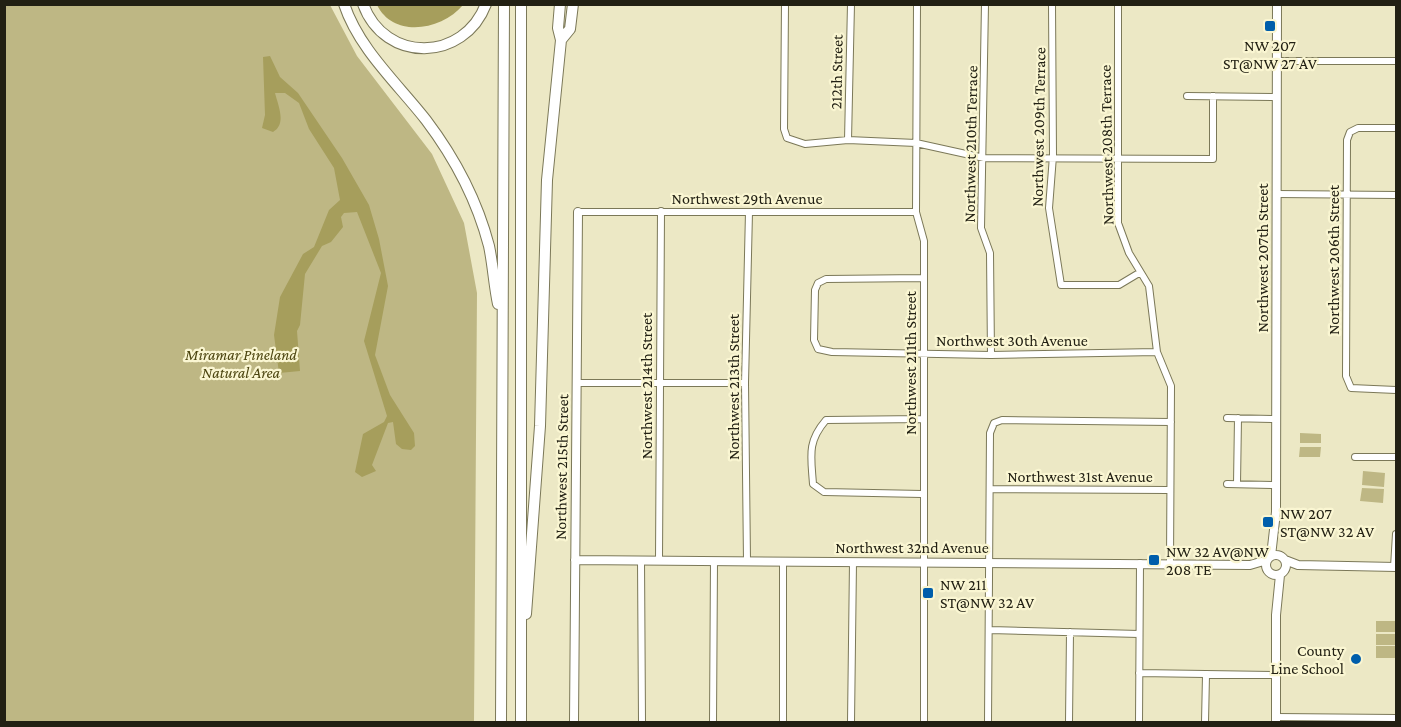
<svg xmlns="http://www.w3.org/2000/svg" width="1401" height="727" font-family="'Crimson Pro',serif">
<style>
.green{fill:#beb784}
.water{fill:#a69e5c}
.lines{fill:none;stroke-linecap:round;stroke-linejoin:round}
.street-casing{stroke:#7b7858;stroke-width:8}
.secondary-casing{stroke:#7b7858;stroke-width:10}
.highway-casing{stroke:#7b7858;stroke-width:12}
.street{stroke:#fff;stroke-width:6}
.secondary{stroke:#fff;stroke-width:8}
.highway{stroke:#fff;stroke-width:10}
.poi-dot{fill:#005eab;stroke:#faf6d2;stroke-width:2}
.labels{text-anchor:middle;stroke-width:4.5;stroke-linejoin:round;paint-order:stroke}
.poi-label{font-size:16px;fill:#222013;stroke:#faf6d2;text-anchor:start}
.street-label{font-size:16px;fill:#222013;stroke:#faf6d2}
.park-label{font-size:16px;font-style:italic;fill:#4c4510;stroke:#faf6d2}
</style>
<rect width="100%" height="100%" fill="#ece8c5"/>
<path class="green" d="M4,5H330L357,56L432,154L464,223L477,293L474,722H5Z
M1300,433L1321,434V443H1300Z
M1300,447H1321L1320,457H1299Z
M1363,471L1385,473L1384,487L1362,485Z
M1362,488L1384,489L1383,503L1360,501Z
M1376,621H1396V632H1376Z
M1376,634H1396V645H1376Z
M1376,646H1396L1395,658H1376Z"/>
<path class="water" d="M377,5H463C442,30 394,39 377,5Z
M270,56L280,77L298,93L342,158L369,205L379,239L388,286L375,355L390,395L414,433L415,446L411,450L402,449L396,444L393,422L388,423L372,465L376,471L362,477L355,472L363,434L384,422L387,416L364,341L381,273L357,212L344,213L341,217L343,227L331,242L322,246L305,274L300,325L297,331L300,371L279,373L274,335L280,297L303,254L314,247L329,210L340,200L334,168L309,129L299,103L285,93H275C278,105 287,124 273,132L262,128L265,115L263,57Z"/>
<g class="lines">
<defs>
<path id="street" d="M785,4L784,129L787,138L805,144L848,140L916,143L984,158L1213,159V96
M917,4L916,212L924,241V722
M985,4L981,228L990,253L991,355
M1052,4L1053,156L1049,208L1061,285H1119L1139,273
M1118,4V223L1129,253L1149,286L1157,352L1171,386L1170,563
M1277,61H1396
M1187,96L1277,97
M1396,128H1358L1350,132L1347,140L1346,376L1351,388L1396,390
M848,140L851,4
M1277,194L1396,195
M578,212H916
M924,278L826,279L818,283L815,290L814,340L818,349L832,352L991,355L1157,352
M578,383H745
M1227,418L1276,419
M1355,457H1396
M1227,484L1276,485
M1237,484L1238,418
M991,489L1169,490
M922,494L824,492L813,484C811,456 807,442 826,420L923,419
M641,560L642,722
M659,560L661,211
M747,561L745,383L749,212
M1394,567L1396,534
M990,630L1139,634
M1139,673L1276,675
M1276,717L1396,718
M713,722L714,561
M783,722V562
M851,722L853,562
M988,722L990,433L994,423L1002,420L1171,422
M1069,722L1070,632
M1139,722L1140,563
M1205,722L1206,675"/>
<path id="secondary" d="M1266 565a10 10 0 1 1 20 0a10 10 0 1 1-20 0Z
M1271,556L1276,512L1277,4
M575,560L1250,565L1267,560
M1285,560L1298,565L1396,567
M574,722L578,212
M1276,722V615L1280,575"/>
<path id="highway" d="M344,4C359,49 397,83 426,120C454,157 477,200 489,246C493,265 494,285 498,304
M363,4C385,64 464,62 486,4
M561,40L570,29L573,4
M526,614L540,426L547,180L561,40L558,28L560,4
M501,722L504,4
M521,722V4"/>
</defs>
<use href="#street" class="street-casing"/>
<use href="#secondary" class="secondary-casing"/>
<use href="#highway" class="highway-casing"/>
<use href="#street" class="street"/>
<use href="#secondary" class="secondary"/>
<use href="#highway" class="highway"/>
</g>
<g class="poi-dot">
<rect x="1264" y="20" width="12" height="12" rx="3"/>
<rect x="1262" y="516" width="12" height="12" rx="3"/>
<rect x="1148" y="554" width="12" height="12" rx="3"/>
<rect x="922" y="587" width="12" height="12" rx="3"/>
<circle cx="1356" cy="659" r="6"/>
</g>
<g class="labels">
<g class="poi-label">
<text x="1270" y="51" text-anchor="middle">NW 207<tspan x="1270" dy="18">ST@NW 27 AV</tspan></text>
<text x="1280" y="519">NW 207<tspan x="1280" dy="18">ST@NW 32 AV</tspan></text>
<text x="1166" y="557">NW 32 AV@NW<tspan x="1166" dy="18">208 TE</tspan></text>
<text x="940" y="590">NW 211<tspan x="940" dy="18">ST@NW 32 AV</tspan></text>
<text x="1344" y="656" text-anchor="end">County<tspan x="1344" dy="18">Line School</tspan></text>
</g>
<g class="street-label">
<text transform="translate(836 72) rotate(-89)" y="6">212th Street</text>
<text transform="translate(1038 127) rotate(-89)" y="6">Northwest 209th Terrace</text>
<text transform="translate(970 144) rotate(-89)" y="6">Northwest 210th Terrace</text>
<text transform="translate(1106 145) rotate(-91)" y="6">Northwest 208th Terrace</text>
<text x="747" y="204">Northwest 29th Avenue</text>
<text transform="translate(1262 258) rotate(-90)" y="6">Northwest 207th Street</text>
<text transform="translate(1333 260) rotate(-90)" y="6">Northwest 206th Street</text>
<text x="1012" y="346">Northwest 30th Avenue</text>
<text transform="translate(910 363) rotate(-90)" y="6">Northwest 211th Street</text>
<text transform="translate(646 386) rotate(-90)" y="6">Northwest 214th Street</text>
<text transform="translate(733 387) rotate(-90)" y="6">Northwest 213th Street</text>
<text transform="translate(561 467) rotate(-89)" y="6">Northwest 215th Street</text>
<text x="1080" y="482">Northwest 31st Avenue</text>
<text x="912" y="553">Northwest 32nd Avenue</text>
</g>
<g class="park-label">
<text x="241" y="360">Miramar Pineland<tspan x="241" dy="18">Natural Area</tspan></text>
</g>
</g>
<rect width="1401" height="727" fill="none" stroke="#222013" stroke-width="12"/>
</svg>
